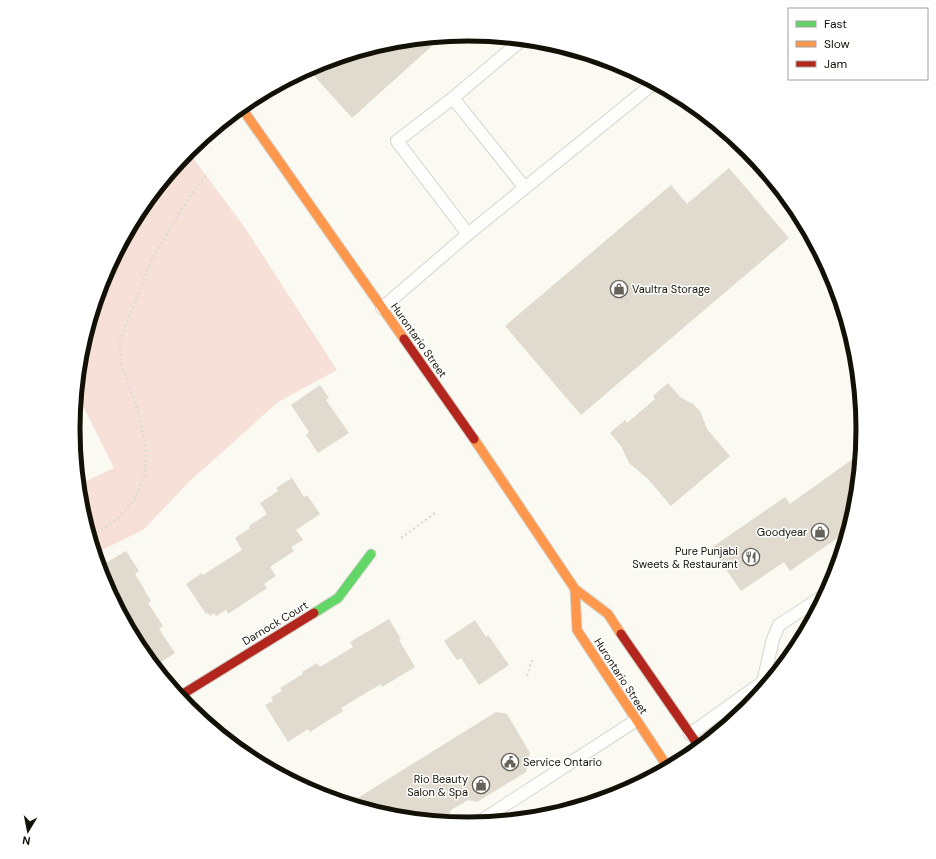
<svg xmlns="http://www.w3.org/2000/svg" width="936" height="859" font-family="'DM Sans',sans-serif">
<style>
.green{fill:#f6e0d7}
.building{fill:#e1dacf}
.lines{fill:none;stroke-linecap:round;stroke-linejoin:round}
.lane-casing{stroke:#d6d4cb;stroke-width:14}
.fast-casing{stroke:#d6d4cb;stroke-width:11}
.slow-casing{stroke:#d6d4cb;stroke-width:11}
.jam-casing{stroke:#d6d4cb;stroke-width:11}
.path{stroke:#dbdbd8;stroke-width:2.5;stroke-dasharray:2 3;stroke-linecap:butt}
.lane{stroke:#fefefd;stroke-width:12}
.fast{stroke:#63d668;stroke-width:9}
.slow{stroke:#ff974d;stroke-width:9}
.jam{stroke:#b3261e;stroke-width:9}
.labels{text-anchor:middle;stroke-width:3;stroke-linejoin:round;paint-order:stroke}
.poi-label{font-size:11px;fill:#131106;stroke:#fff;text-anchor:end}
.street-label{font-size:11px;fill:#131106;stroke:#fff}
.rim{fill:none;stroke:#131106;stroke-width:5}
</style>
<rect width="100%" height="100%" fill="#faf9f2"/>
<path class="green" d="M188,151L245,228L337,370L278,402L191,480L143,530L94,554L80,506L78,485L114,468L76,392L80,352L103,278L139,210Z"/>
<path class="building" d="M443,36L352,118L308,69L317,64L391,42Z
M729,168L789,238L581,415L505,326L671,185L687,204Z
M668,383L680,397L693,404L700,411L707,429L730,456L671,506L648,479L629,463L621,446L610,433L625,420L627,423L655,399L653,396Z
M320,385L329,398L326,400L349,433L318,453L306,435L309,432L291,405Z
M861,453L856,507L849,530L790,571L784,562L741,591L711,548L785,497L790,504Z
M292,478L304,497L307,495L320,514L296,530L303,540L291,547L294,551L270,567L276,576L264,584L267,588L228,614L226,610L216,616L214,613L210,616L208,613L206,614L186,584L202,573L203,575L242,550L235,538L250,528L249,526L267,514L260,503L278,491L276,488Z
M126,551L139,571L135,574L151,601L148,603L163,626L159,629L175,653L153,667L139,649L103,581L99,567Z
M389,619L401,639L399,640L415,667L382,687L381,684L341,708L343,711L310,732L308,729L288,742L265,705L273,701L271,697L282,691L280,688L303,674L302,672L317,663L320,667L353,647L350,642Z
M475,620L486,637L488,635L509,665L479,685L461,658L457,660L444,641Z
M496,712L507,714L530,753L526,772L477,802L468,800L451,810L448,823L391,817L348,804Z"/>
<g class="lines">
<defs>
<path id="lane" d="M453,98L525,188
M468,234L654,83
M382,308L468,234L397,141L453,98L523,39
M690,734L763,682L773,639L779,625L826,594
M476,824L635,721"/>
<path id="fast" d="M314,613L338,598L371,554"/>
<path id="slow" d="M241,107L404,339
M474,439L575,589L608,614L621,634
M575,589L577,630L669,769"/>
<path id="jam" d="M404,339L474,439
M621,634L700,748
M178,697L314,613"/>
</defs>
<use href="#lane" class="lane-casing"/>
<use href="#fast" class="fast-casing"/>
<use href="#slow" class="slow-casing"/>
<use href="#jam" class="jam-casing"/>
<path class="path" d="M89,538L120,517L136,497L145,473L146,448L137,407L121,365L120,340L152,259L188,199L208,173
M401,538L435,513
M527,676L533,657"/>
<use href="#lane" class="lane"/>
<use href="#fast" class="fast"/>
<use href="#slow" class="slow"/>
<use href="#jam" class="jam"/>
</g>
<defs>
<symbol id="shop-ring" viewBox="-11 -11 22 22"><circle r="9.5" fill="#fff" stroke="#646259" stroke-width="1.5"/><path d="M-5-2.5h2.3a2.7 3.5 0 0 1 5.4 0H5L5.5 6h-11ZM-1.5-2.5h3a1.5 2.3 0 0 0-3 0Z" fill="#646259"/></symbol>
<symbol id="restaurant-ring" viewBox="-11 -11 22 22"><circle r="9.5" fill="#fff" stroke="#646259" stroke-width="1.5"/><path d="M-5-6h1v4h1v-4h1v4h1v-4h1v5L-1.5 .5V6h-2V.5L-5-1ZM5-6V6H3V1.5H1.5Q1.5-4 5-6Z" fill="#646259"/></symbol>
<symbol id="civic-ring" viewBox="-11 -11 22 22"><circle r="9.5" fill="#fff" stroke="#646259" stroke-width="1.5"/><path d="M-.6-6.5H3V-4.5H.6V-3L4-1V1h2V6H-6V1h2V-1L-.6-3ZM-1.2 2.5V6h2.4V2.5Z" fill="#646259"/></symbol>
</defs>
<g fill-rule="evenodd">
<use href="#shop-ring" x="609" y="279" width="20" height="20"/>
<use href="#shop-ring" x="810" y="522" width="20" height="20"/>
<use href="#restaurant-ring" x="741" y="547" width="20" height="20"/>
<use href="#civic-ring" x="500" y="752" width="20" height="20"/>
<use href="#shop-ring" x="471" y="775" width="20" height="20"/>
</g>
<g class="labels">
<g class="poi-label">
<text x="632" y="293" text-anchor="start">Vaultra Storage</text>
<text x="807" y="536">Goodyear</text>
<text x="738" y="555">Pure Punjabi<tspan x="738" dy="13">Sweets &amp; Restaurant</tspan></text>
<text x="523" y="766" text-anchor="start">Service Ontario</text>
<text x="468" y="783">Rio Beauty<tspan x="468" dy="13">Salon &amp; Spa</tspan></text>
</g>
<g class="street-label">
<text transform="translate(419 340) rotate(55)" y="4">Hurontario Street</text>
<text transform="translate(275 623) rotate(-31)" y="4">Darnock Court</text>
<text transform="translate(621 676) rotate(57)" y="4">Hurontario Street</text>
</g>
</g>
<path d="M0 0H936V859H0ZM80 429a388 388 0 1 1 776 0a388 388 0 1 1-776 0Z" fill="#fff" fill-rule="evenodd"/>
<path class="rim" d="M80 429a388 388 0 1 1 776 0a388 388 0 1 1-776 0Z"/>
<rect x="788" y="8" width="140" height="72" fill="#ffffff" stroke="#a1a09b"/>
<rect x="796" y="21" width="20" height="6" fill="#63d668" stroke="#a1a09b"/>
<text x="824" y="28" font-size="12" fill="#131106">Fast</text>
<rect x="796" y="41" width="20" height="6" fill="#ff974d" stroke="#a1a09b"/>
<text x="824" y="48" font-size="12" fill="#131106">Slow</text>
<rect x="796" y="61" width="20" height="6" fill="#b3261e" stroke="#a1a09b"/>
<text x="824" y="68" font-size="12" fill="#131106">Jam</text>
<g transform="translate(28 831) rotate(190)" stroke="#ffffff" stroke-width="3" paint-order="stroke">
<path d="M0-3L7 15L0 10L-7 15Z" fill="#131106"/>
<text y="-6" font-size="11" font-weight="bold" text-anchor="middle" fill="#131106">N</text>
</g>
</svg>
